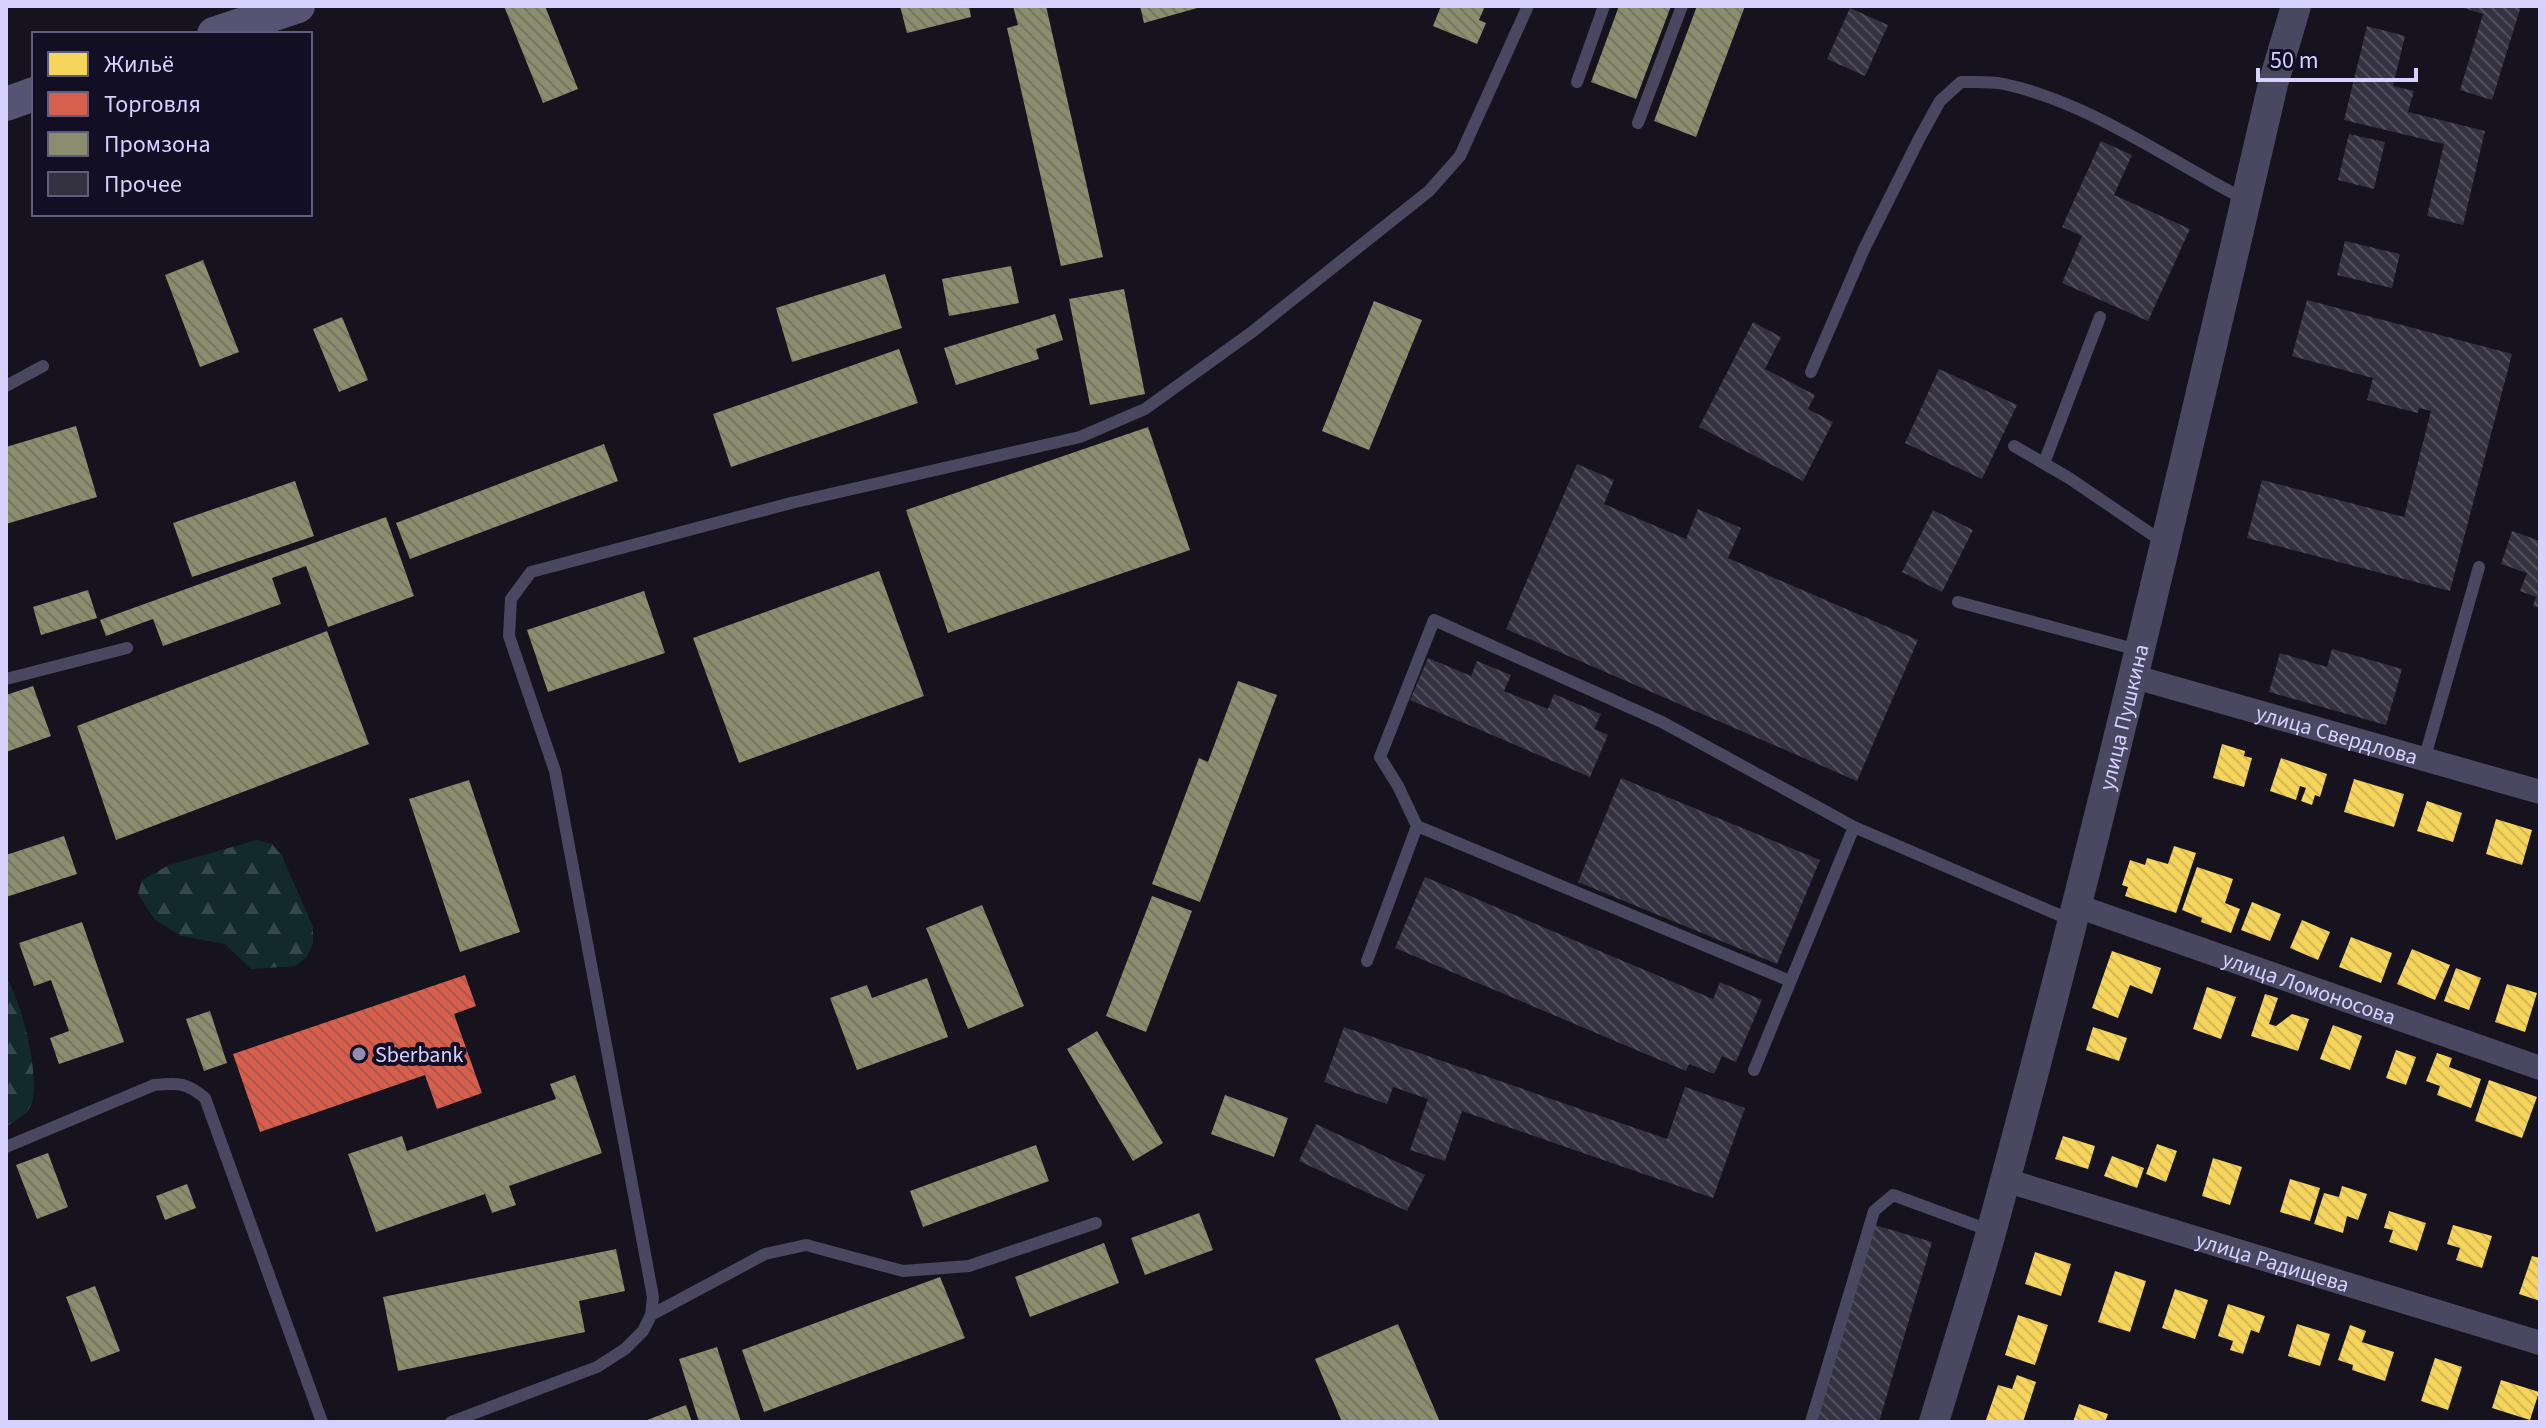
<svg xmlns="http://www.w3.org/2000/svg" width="2546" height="1428" font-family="'Source Sans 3',sans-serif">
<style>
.forest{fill:url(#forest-firs)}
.homes{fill:url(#homes-back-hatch)}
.shops{fill:url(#shops-back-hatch)}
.industry{fill:url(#industry-back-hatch)}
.building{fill:url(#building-back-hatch)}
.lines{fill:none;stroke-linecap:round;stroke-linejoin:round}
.service{stroke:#494860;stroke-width:12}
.minor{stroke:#494860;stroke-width:24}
.tertiary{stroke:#494860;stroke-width:30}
.secondary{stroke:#575473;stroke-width:34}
.poi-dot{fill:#938eb1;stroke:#120e24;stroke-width:3}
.labels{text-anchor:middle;stroke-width:8;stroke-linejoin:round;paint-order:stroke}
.street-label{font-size:22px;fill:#d6d1ff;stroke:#120e24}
.poi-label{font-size:22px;fill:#d6d1ff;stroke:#120e24;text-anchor:start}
</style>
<defs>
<pattern id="forest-firs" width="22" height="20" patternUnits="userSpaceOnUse" patternTransform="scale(2)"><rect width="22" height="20" fill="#122a2b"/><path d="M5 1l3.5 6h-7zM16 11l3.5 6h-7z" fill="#34484b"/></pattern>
<pattern id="homes-back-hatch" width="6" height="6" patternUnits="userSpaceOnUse" patternTransform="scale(2)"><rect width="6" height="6" fill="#f6d55c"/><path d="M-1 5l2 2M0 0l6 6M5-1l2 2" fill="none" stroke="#d2b759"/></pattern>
<pattern id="shops-back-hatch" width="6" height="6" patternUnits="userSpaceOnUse" patternTransform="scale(2)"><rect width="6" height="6" fill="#d6604d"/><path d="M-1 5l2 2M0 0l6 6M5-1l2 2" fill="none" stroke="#a9564d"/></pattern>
<pattern id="industry-back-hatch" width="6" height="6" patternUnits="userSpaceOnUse" patternTransform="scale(2)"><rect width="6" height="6" fill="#8c8c6e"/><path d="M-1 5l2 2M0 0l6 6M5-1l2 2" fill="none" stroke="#757564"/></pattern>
<pattern id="building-back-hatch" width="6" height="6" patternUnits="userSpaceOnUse" patternTransform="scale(2)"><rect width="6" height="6" fill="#343141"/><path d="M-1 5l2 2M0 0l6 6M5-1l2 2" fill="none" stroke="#514e5e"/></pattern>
</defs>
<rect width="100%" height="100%" fill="#16131f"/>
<path class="forest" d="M257,840L272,844L282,856L313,927V943L307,957L295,966L251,969L225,944L181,936L155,920L138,894L142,880L169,865Z
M6,978C21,998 43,1084 30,1107C26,1115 13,1122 6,1127Z"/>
<path class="homes" d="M2222,744L2245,751L2244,756L2252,758L2244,787L2213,778Z
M2281,758L2327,774L2320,797L2315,795L2312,805L2301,801L2306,788L2300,786L2296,800L2270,791Z
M2354,779L2404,794L2394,827L2344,812Z
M2427,801L2462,813L2453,842L2417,831Z
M2496,819L2532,830L2522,865L2486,854Z
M2174,846L2196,853L2176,913L2125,896L2128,887L2122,885L2130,860L2145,865L2147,858L2168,864Z
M2197,867L2233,879L2225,903L2240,909L2231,933L2201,922L2202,918L2182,910Z
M2252,902L2281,914L2270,941L2241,930Z
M2302,920L2330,932L2318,960L2290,948Z
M2351,937L2392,953L2381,983L2339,967Z
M2412,949L2450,965L2435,1000L2397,984Z
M2112,951L2161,968L2152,994L2130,985L2118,1018L2092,1008Z
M2456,968L2481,978L2469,1010L2444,1001Z
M2507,984L2537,993L2525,1032L2495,1022Z
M2207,987L2236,997L2221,1039L2193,1029Z
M2265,994L2278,998L2269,1024L2276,1026L2292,1014L2309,1019L2298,1051L2251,1036Z
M2333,1025L2362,1036L2350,1070L2320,1059Z
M2093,1027L2127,1038L2119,1061L2086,1050Z
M2396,1050L2416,1057L2406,1085L2386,1078Z
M2437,1053L2452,1058L2449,1067L2481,1079L2471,1108L2437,1095L2440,1086L2426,1081Z
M2489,1080L2537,1097L2522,1138L2475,1121Z
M2063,1136L2095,1146L2088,1169L2055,1159Z
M2157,1144L2177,1151L2166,1182L2146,1174Z
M2112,1156L2144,1168L2137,1188L2104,1176Z
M2213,1158L2242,1167L2230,1205L2202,1196Z
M2290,1179L2320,1188L2310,1221L2280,1212Z
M2342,1186L2367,1194L2358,1220L2347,1216L2343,1233L2314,1224L2324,1193L2339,1197Z
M2389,1211L2426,1223L2417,1251L2389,1242L2393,1230L2384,1228Z
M2453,1225L2492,1236L2482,1268L2456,1260L2460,1248L2447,1244Z
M2035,1252L2071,1264L2061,1296L2025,1284Z
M2532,1256L2540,1258V1301L2519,1294Z
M2115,1271L2146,1281L2130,1332L2098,1322Z
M2175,1289L2208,1300L2195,1339L2162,1328Z
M2228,1304L2265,1316L2259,1333L2251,1330L2243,1354L2230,1350L2233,1341L2218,1336Z
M2018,1315L2048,1325L2035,1365L2005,1355Z
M2297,1324L2330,1334L2320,1366L2288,1356Z
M2350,1325L2366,1331L2362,1342L2394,1352L2385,1381L2352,1370L2353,1365L2338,1360Z
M2435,1358L2462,1367L2448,1410L2421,1401Z
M2017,1375L2036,1382L2023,1422H1993L1986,1420L1998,1385L2012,1389Z
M2501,1380L2539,1392L2530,1420L2492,1408Z
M2079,1404L2108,1414L2105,1422H2073Z"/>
<path class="shops" d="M465,975L476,1006L454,1014L482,1093L437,1109L425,1075L260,1132L233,1054Z"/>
<path class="industry" d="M504,6H545L578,89L543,103Z
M900,6H969L971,17L907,33Z
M1013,6H1046L1103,257L1061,266L1007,28L1018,25Z
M1140,6H1201V7L1144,23Z
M1441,6H1485L1479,20L1486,23L1477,44L1433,26Z
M1619,6H1671L1636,99L1591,82Z
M1697,6H1745L1696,137L1654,121Z
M203,260L239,352L200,367L165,275Z
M1011,266L1019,303L949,316L942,279Z
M885,274L902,328L792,362L776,308Z
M1124,289L1145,394L1090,405L1069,299Z
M1374,301L1422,320L1369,450L1322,431Z
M1055,314L1063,340L1036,349L1039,359L956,385L944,348Z
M342,317L368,380L339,392L313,329Z
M899,349L918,403L731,467L713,414Z
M76,426L97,497L6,524V447Z
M1148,427L1190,550L948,633L906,510Z
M604,444L618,481L410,559L396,523Z
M295,481L314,536L192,577L173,523Z
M386,517L414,596L328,627L306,566L272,578L281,604L163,646L153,619L106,636L100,620Z
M879,571L924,696L739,763L693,638Z
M88,590L97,618L41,635L33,607Z
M644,591L665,653L548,692L527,630Z
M327,631L369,744L116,840L77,726Z
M1238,681L1277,695L1200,902L1152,884L1199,758L1208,762Z
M33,686L51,736L6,752V695Z
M469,780L520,932L460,952L409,799Z
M64,836L77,874L6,897V855Z
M1152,896L1192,911L1146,1032L1106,1016Z
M982,905L1024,1006L968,1029L926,928Z
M82,922L124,1042L59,1064L50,1038L69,1031L51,980L34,986L19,943Z
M927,978L948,1037L857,1070L830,998L867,985L872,998Z
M210,1011L227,1063L204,1071L186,1019Z
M1097,1031L1163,1143L1133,1161L1067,1049Z
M575,1075L602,1153L509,1186L516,1205L492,1213L485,1194L376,1232L348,1154L402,1136L407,1151L556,1099L550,1084Z
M1225,1095L1288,1118L1274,1157L1211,1134Z
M1036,1145L1049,1181L923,1227L910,1191Z
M48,1153L68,1207L37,1219L16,1165Z
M187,1184L196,1208L165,1220L156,1196Z
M1199,1213L1213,1250L1145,1275L1131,1238Z
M1104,1243L1119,1283L1030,1317L1015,1277Z
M616,1249L625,1291L579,1301L585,1332L398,1371L383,1297Z
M940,1277L965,1338L764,1412L742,1350Z
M95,1286L120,1351L91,1362L66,1297Z
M1398,1324L1440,1422H1342L1315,1359Z
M717,1347L741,1422H699L679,1359Z
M686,1405L692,1422H642Z"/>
<path class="building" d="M2458,6H2521L2492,100L2460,90L2483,14Z
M1850,8L1888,25L1865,76L1827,59Z
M2367,26L2405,36L2393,86L2414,91L2408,112L2485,131L2463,225L2427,216L2444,144L2344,120Z
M2349,134L2385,142L2374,189L2338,180Z
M2101,141L2132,155L2114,195L2190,229L2148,321L2062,283L2082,236L2062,227Z
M2345,241L2400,254L2392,288L2337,275Z
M2307,300L2512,354L2450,591L2247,538L2262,480L2404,517L2431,411L2419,408L2418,413L2367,400L2373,378L2292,356Z
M1753,322L1781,337L1765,369L1815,395L1808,409L1833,422L1803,481L1699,427Z
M1939,369L2017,405L1982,479L1905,443Z
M1577,464L1614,480L1604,504L1686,539L1698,509L1741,528L1728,558L1918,640L1857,781L1506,629Z
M1933,510L1973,530L1942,592L1902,572Z
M2512,531L2540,541V608L2533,606L2536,597L2520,591L2527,573L2501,564Z
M2332,649L2402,669L2386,725L2269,692L2280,653L2327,667Z
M1428,658L1471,676L1477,661L1511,675L1504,691L1548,709L1554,694L1601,714L1594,729L1608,735L1590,777L1410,700Z
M1621,778L1820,860L1777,964L1578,882Z
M1425,877L1713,999L1720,982L1762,1000L1736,1062L1722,1056L1714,1074L1689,1064L1686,1071L1395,948Z
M1344,1027L1667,1139L1685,1087L1745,1108L1713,1198L1462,1111L1445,1161L1410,1150L1428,1099L1393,1087L1387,1104L1324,1082Z
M1316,1124L1425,1175L1407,1211L1299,1161Z
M1875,1225L1932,1242L1879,1422H1816Z"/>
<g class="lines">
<path class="service" d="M1577,82L1604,6
M1638,123L1682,6
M1811,372L1864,249L1919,139L1940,101L1961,82C1975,82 1991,81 2004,84C2091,103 2168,160 2246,200
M6,386L43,366
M2014,446L2069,478L2163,542
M2044,463L2100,317
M1958,602L2138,650
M6,679L127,648
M2424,760L2479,567
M1417,826L1790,981
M1367,961L1417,826L1398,786L1380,757L1434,620L1662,722L1854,827L2073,921
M1754,1070L1854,827
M6,1147L154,1085C178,1083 186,1082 205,1098L322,1422
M651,1315L765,1254L806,1245L903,1271L969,1266L1096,1223
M451,1422L597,1367L625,1349L643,1331L651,1315L653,1297L555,771L509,636L511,599L531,572L791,503L1080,437L1145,409L1252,332L1429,191L1460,156L1528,6
M1811,1422L1874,1211L1893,1195L1991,1231"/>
<g class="minor">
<path id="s1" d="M2135,677L2540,792"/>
<path id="s2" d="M2077,906L2540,1068"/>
<path id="s3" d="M2005,1180L2540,1343"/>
</g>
<path class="tertiary" id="s4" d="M1934,1422C1953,1358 1974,1294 1992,1229C2095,850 2184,467 2273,84L2296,6"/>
<path class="secondary" d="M214,34L298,6
M6,104L34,94"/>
</g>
<circle class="poi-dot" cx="359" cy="1054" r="8"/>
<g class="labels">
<g class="street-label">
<text dy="8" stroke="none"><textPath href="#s4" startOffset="730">улица Пушкина</textPath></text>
<text dy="8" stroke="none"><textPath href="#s1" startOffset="210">улица Свердлова</textPath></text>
<text dy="8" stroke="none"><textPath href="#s2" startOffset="246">улица Ломоносова</textPath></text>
<text dy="8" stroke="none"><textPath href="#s3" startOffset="280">улица Радищева</textPath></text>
</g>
<g class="poi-label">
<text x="375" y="1062">Sberbank</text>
</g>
</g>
<rect width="2546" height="1428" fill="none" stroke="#d6d1ff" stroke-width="16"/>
<rect x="32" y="32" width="280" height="184" fill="#120e24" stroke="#605c7c" stroke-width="2"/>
<rect x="48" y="52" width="40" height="24" fill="#f6d55c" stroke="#605c7c" stroke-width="2"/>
<text x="104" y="72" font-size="24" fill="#d6d1ff">Жильё</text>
<rect x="48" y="92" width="40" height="24" fill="#d6604d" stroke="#605c7c" stroke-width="2"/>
<text x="104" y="112" font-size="24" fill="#d6d1ff">Торговля</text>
<rect x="48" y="132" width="40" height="24" fill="#8c8c6e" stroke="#605c7c" stroke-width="2"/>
<text x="104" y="152" font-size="24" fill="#d6d1ff">Промзона</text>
<rect x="48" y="172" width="40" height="24" fill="#343141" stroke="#605c7c" stroke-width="2"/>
<text x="104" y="192" font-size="24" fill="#d6d1ff">Прочее</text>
<path d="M2258 68v12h158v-12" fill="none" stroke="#d6d1ff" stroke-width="4"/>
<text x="2270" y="68" font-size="24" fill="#d6d1ff" stroke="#120e24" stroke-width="6" paint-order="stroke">50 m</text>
</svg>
